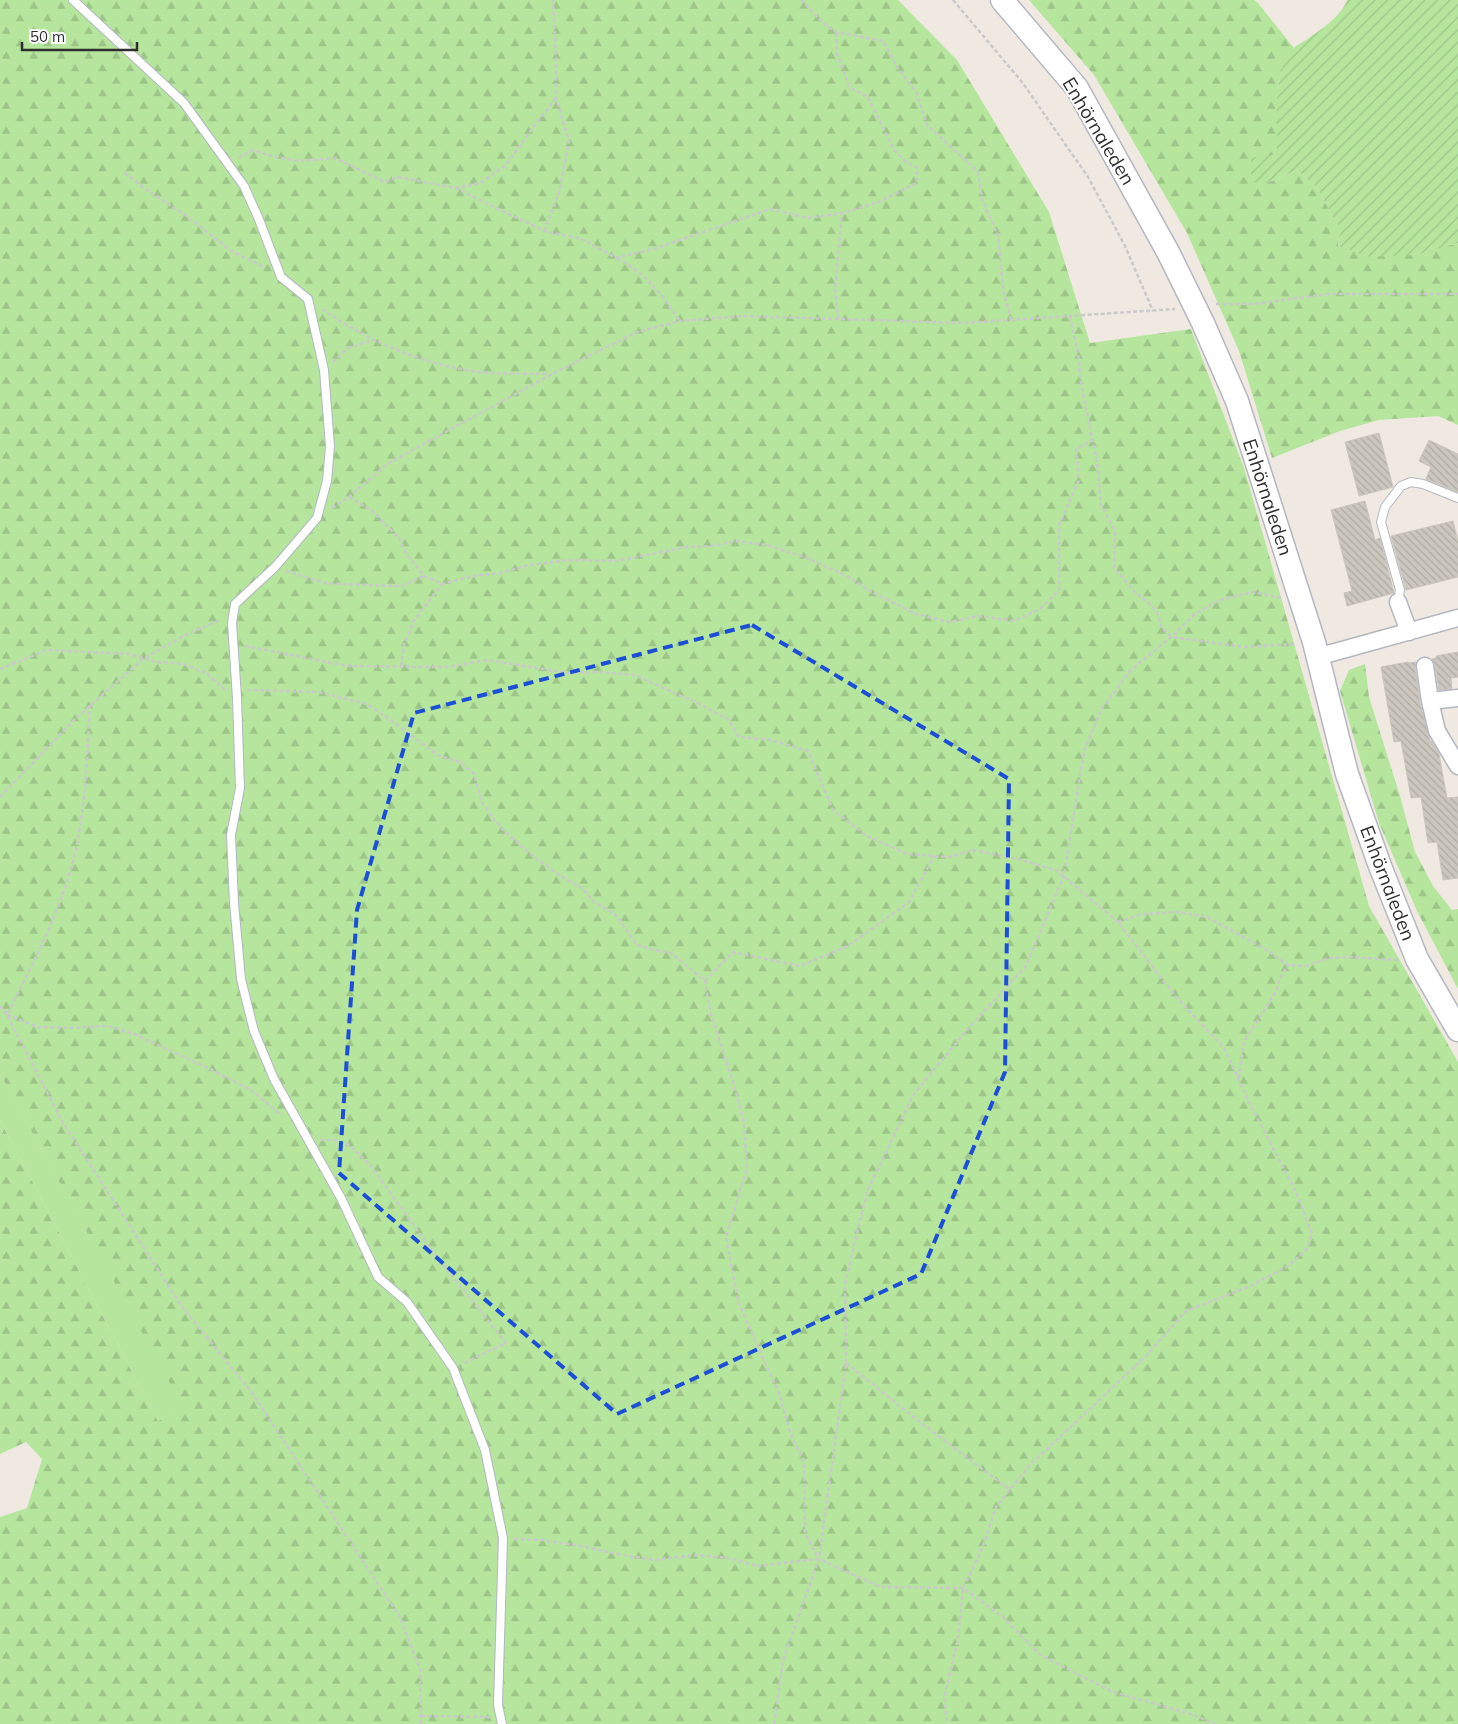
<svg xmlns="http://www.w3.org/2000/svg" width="1458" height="1724" font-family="Mulish,sans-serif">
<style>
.forest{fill:url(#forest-firs)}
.park{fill:#b6e59e}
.garden{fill:url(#garden-furrows)}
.building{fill:url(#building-back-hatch);stroke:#cbc5ba}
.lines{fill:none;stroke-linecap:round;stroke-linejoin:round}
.lane-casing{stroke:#b4b7c1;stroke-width:10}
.street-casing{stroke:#b4b7c1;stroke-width:19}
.secondary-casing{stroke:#b4b7c1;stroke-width:25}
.path{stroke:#c9c9c9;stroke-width:2.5;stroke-dasharray:4 2.5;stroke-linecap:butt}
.lane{stroke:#fff;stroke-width:8}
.street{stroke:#fff;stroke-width:16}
.secondary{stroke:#fff;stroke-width:22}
.marked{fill:none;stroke:#1d4ed8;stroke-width:4;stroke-dasharray:10 6;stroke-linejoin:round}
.labels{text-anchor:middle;stroke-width:4;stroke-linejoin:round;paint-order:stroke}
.street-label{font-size:19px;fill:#2e2e2e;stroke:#fff}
</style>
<defs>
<pattern id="forest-firs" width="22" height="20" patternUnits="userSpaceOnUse" patternTransform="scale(1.25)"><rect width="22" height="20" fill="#b6e59e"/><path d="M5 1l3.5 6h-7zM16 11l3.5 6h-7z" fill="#9dc588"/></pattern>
<pattern id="garden-furrows" width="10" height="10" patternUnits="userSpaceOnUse" patternTransform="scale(1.25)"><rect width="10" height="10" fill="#b6e59e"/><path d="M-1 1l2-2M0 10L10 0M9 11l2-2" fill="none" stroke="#9dc588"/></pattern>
<pattern id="building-back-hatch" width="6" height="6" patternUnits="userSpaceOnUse" patternTransform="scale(1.25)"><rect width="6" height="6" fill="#cbc7bf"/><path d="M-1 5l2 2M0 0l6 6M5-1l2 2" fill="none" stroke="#afaba4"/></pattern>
</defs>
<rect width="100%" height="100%" fill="#efe9e1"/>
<path class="forest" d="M0,0H898L957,60L1049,212L1090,343L1191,329L1244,468L1369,906L1458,1062V1724H0V1517L27,1508L42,1459L26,1442L0,1454V1120L158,1421L182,1407L0,1074Z
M1029,0H1254L1258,3L1294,48L1286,61L1279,81L1277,120V155L1267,183L1297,170L1317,188L1340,229L1338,246L1451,245L1458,243V425L1438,416L1379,420L1340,431L1272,458L1239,351L1187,233L1094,75Z
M1365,664L1369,697L1400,796L1415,852L1433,886L1452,910L1458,909V989L1417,911L1379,823L1340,691L1349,670Z"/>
<path class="park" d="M0,1074L183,1407L158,1421L0,1120Z"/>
<path class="garden" d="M1347,0H1458V243L1416,255L1370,257L1338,246L1340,229L1317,188L1297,170L1267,183L1251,182V158L1277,154C1277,123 1272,74 1293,49C1296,45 1302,43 1306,40C1320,30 1341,17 1347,0Z"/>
<path class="building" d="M1379,433L1393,487L1359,496L1345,442Z
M1429,440L1458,454V492L1426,479L1431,467L1419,461Z
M1365,501L1375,540L1380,538L1394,593L1347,606L1344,593L1352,591L1331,510Z
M1453,521L1458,541V577L1406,590L1391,536Z
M1458,652V677L1451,678L1452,689L1439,690L1435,665L1432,659L1436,658V656Z
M1408,662V663L1416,662L1415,667L1420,703L1430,741H1431L1439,754L1447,798L1458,797V878L1443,880L1437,842L1428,843L1421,797L1411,798L1401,741L1394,742L1381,667Z"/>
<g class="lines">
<defs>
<path id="lane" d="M73,0L184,103L244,186L258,217L281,277L308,299L324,370L330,446L327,481L317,518L275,567L235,604L232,623L237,698L240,788L231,835L234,903L241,979L254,1031L274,1079L341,1198L378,1277L407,1302L453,1368L485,1450L503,1538L498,1705L502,1724
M1398,602L1400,590L1381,522L1385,507L1401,486L1411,482L1423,484L1458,498"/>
<path id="street" d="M1398,602L1409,632
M1317,657L1458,618
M1425,666L1430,701L1458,698
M1430,701L1437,731L1458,766"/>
<path id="secondary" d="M1002,0L1077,88L1168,252L1203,323L1237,401L1314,642L1347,774L1380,866L1417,959L1458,1030"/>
</defs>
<use href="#lane" class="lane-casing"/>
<use href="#street" class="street-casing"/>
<use href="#secondary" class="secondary-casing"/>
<path class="path" d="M801,0L822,22L836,32L883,41L899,70L916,92L927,125L978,172L982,199L998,236L1003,289L1011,320
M953,0L1022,82L1088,177L1125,246L1153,311
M239,158L252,150L267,155L298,161L335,158L385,182L398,177L455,188L544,231L582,239L616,258L657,248L770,209L808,218L842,213L876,203L917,183V168L904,160L894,150L868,97L850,88L837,54L836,32
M125,173L144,188L188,217L230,250L265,268
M455,188L480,183L506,165L531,130L556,98
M544,231L559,193L569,141L556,98V55L553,0
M617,258C649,276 659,292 680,321
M1216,304H1254L1328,294H1458
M322,309C365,339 415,361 466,370C494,375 523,373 550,374
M1070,317L1078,353L1081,383L1097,462L1101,505L1115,531L1114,568L1134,591L1149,603L1158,614L1161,627L1171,637L1245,647L1295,644
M838,319L835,289L842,213
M333,362L348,348L373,340
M349,497L371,510L399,538L407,555L424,576L442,584L473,576L500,573L529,565L569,560L617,561L686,547L712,546L736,541L767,545L807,558L849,577L868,590L916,614L950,622L978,616L1014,621L1040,609L1059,590V525L1079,480L1076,449L1092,440
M332,508L349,497L387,464L552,374L637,332L680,321L744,316L964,323L1175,309
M286,571L325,583L364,585L401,586L424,576
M245,646L347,666L448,667L487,660L568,673L598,672L635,675L699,704L728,719L739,737L771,740L808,751L833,810L867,836L907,854L949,857L973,850L1017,859L1056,870L1118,922L1176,997L1224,1048L1253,1110L1296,1192L1312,1234L1307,1249L1288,1266L1248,1287L1186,1311L1145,1357L1029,1466L996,1507L982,1549L963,1588L958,1639L944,1698L947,1724
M401,666L404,645L413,622L442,584
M0,669L47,650L130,654L156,662L183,664L206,673L225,690
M247,690L318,692L367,704L389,719L439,756L460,762L474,774L482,803L500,827L529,853L559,875L583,889L593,901L616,915L637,945L654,950L671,953L705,981L710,1011L734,1085L744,1122L747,1168L726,1237L738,1301L763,1359L779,1393L790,1432L804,1462L805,1533L818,1558
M90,705C87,757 86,810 73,861C59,915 32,965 7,1015L38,1027L68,1028L108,1026L134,1034L212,1070L251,1090L281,1115
M0,797L75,719L143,659L185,635L220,620
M1118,922L1143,914L1178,912L1207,917L1265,949L1288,965L1305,966L1329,958L1348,957L1398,960
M705,981L733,952L800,966L848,946L909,902L934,856
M0,1006L7,1015L62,1121L182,1307L250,1390L400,1617L420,1669L421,1724
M1239,1078L1244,1042L1277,990L1279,980L1288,965
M320,1140H335L349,1145L370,1165L433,1252L506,1343L462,1364
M846,1363L916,1419L1010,1490
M514,1539L541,1540L586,1547L617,1554L654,1560L695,1555L729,1558L757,1566L819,1559L880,1587L963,1588L1003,1617L1040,1655L1113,1692L1191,1714L1216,1724
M421,1716L490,1717
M774,1724L783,1660L819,1559L846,1363L845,1283L867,1192L913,1095L966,1031L1026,966L1064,875L1084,751L1102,708L1131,670L1171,637L1195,614L1220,600L1253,592L1281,598"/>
<use href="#lane" class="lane"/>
<use href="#street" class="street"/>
<use href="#secondary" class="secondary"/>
</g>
<path class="marked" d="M752,625L1009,779L1005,1072L921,1274L617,1414L339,1173L357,910L414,713Z"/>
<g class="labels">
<g class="street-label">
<text transform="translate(1099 131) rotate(59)" y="7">Enhörnaleden</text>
<text transform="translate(1268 497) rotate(72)" y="7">Enhörnaleden</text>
<text transform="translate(1388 883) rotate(69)" y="7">Enhörnaleden</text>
</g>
</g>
<path d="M22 42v8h115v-8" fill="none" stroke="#2e2e2e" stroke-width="2.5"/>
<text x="30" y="42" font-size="15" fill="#2e2e2e" stroke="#ffffff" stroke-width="4" paint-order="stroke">50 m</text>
</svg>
